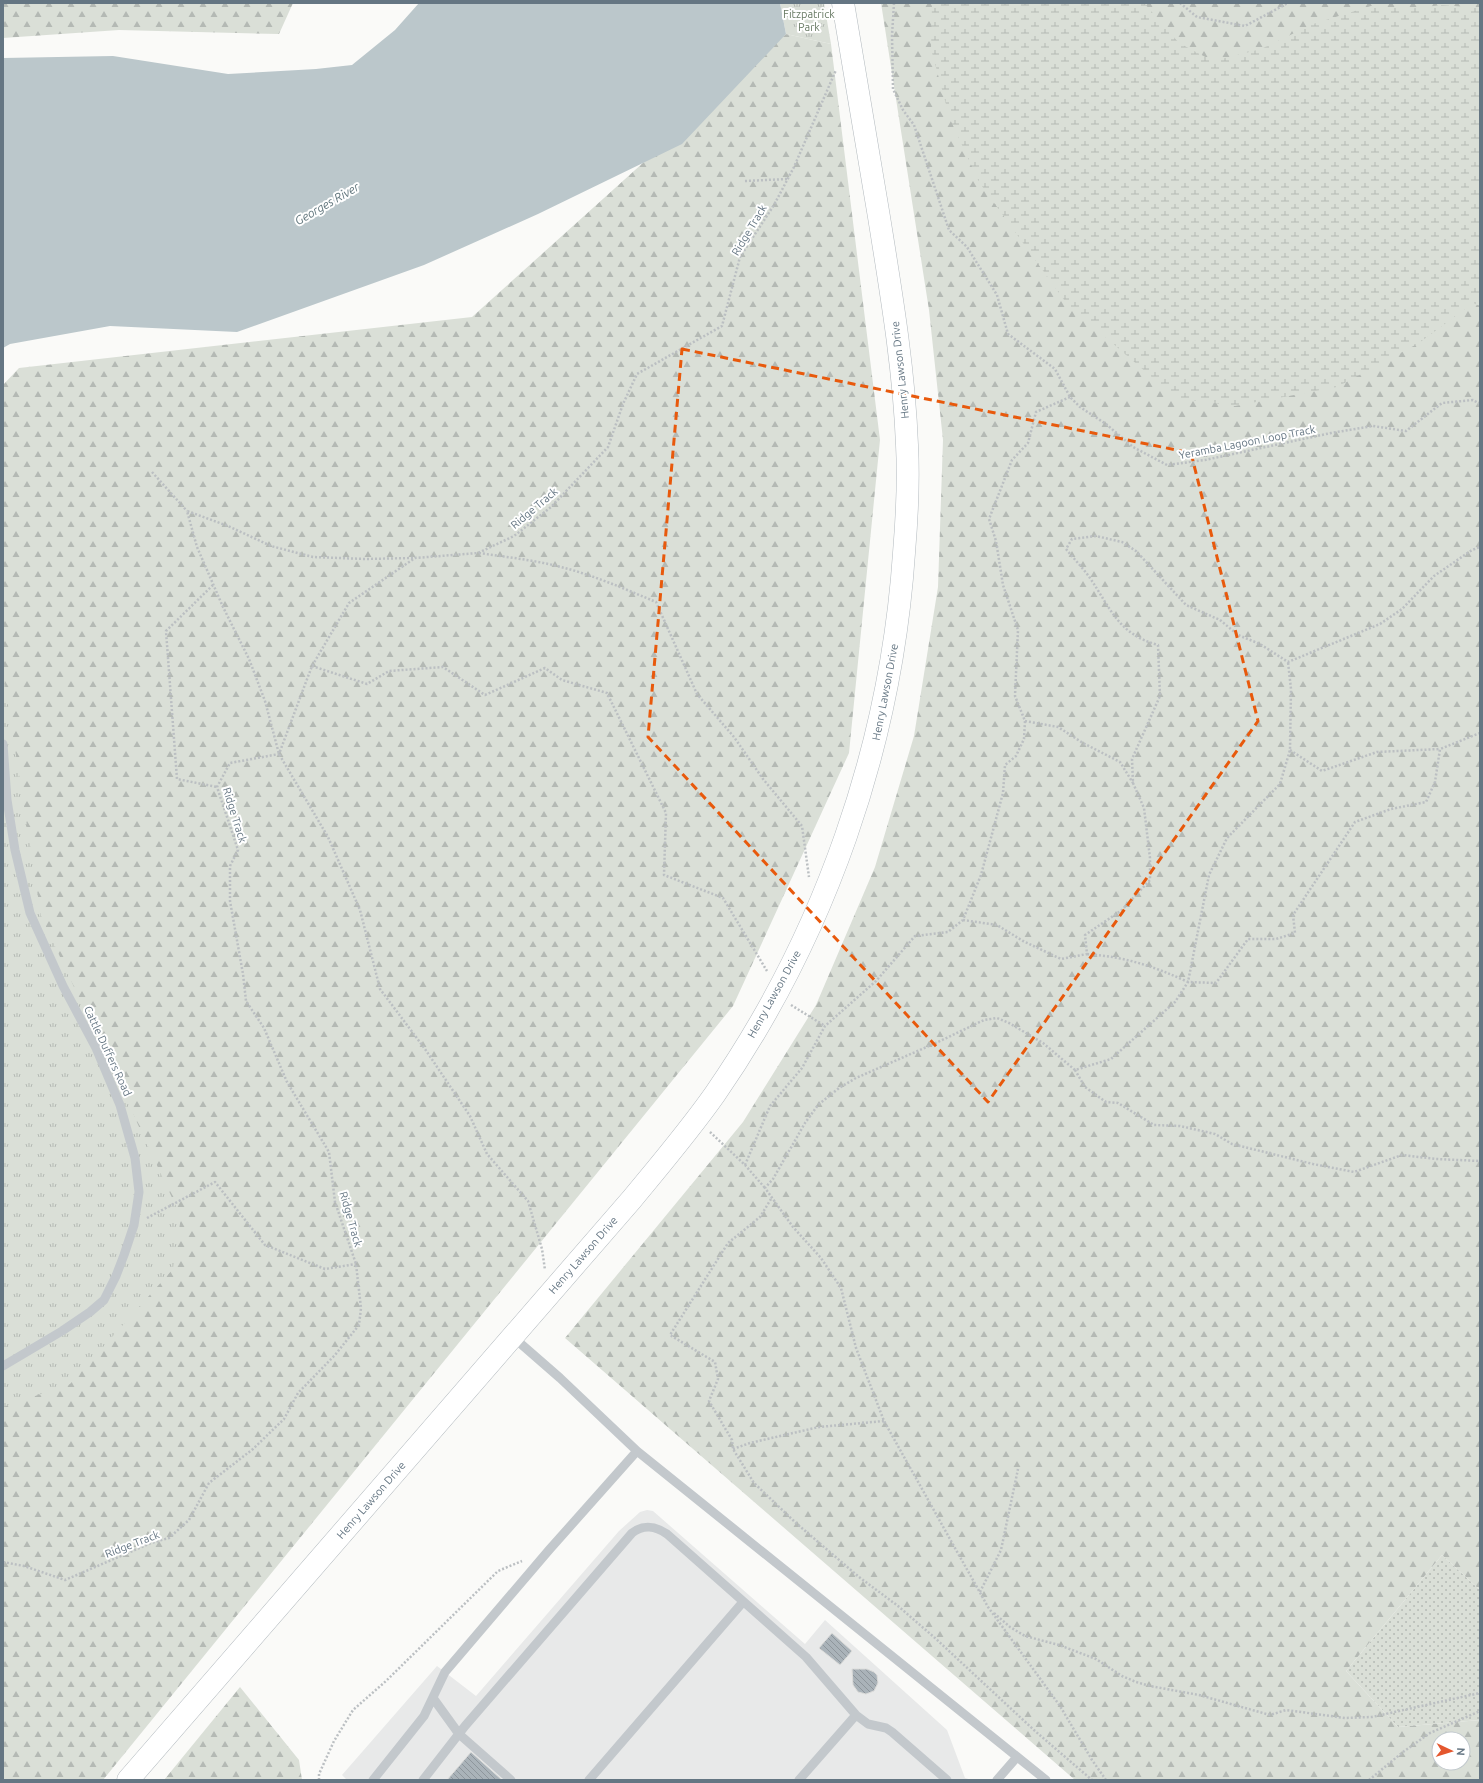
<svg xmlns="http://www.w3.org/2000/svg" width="1483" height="1783" font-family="Ubuntu,sans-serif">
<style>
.built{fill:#e8e9e9}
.grass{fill:url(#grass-dots)}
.forest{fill:url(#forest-firs);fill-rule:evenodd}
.wetland{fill:url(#wetland-marsh)}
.park{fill:url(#park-tufts)}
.water{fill:#bbc7cb}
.building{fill:url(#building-back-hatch);stroke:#dcdcda}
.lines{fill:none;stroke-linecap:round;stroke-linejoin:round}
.secondary-casing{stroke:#b3babf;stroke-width:23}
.path{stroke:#bbbfc2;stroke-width:2.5;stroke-dasharray:2 2;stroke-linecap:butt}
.service{stroke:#c3c8cc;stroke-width:9}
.secondary{stroke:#fff;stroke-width:22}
.marked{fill:none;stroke:#e8590c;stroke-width:3;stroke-dasharray:8 5;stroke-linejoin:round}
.labels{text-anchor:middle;stroke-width:4;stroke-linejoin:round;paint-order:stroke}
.park-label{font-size:11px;fill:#687a64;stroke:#fff}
.street-label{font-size:11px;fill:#657683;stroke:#fff}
.water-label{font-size:12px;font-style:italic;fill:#60757c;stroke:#fff}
</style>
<defs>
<pattern id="grass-dots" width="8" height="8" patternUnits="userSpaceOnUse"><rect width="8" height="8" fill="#dadfd7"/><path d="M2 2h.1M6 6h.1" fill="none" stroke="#b4b9b4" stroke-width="1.8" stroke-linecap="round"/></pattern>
<pattern id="forest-firs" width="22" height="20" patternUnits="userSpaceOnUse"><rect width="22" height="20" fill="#dadfd7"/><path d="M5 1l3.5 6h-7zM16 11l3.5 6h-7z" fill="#b4b9b4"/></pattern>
<pattern id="wetland-marsh" width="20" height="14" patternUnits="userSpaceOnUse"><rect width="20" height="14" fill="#dadfd7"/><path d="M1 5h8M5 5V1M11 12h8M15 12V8" fill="none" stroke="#b4b9b4"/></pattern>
<pattern id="park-tufts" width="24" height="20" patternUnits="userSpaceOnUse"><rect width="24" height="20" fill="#dadfd7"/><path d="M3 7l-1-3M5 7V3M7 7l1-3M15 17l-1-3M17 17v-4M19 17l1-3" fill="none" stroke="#b4b9b4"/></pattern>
<pattern id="building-back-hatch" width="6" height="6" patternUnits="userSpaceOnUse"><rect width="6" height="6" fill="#aab3b9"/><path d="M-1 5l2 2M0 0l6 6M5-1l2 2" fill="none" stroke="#8e969c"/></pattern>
</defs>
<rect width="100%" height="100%" fill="#fafaf8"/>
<path class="built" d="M647,1510L653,1511L805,1644L825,1620L947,1730L965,1778L972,1780H347L342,1775L437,1666L476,1696L619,1531L640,1512Z"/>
<path class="grass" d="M1442,1555L1480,1590V1720L1398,1727L1346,1671Z"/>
<path class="forest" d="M3,3H293L279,34L119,30L3,38Z
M881,3H1480V1590L1442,1555L1346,1671L1398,1727L1480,1720V1780H1075L565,1338L743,1122L816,1005L875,867L914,736L938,587L943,440L929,310ZM1439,1739H1463V1763H1439Z
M786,34L831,44L880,440L849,753L733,1006L103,1780H3V385L19,368L472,317Z
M240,1687L299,1760L302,1780H164Z"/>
<path class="wetland" d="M932,3H1144L1179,43L1213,61L1261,49L1313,24L1371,6L1407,9L1442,5L1480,8V306L1473,303L1419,343L1337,387L1235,406L1176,398L1067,304L979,182L950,119L931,49Z"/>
<path class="park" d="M780,3H824L831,44L786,34Z
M3,672L41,916L181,1217L173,1269L70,1384L3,1407Z"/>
<path class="water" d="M419,3H780L786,34L682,144L538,214L424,265L237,332L110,326L10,344L3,348V58L113,56L228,74L316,69L352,65L395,30Z"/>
<path class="building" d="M832,1633L852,1651L840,1665L819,1648Z
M852,1669H867L874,1672L877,1675L878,1683L874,1691L866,1694L858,1692L853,1685Z
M471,1752L502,1780H447Z"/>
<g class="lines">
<defs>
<path id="secondary" d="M128,1780L632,1199C660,1165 689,1131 715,1094C825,935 891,746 904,553C907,517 909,481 907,445C904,368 891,292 879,217C867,146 855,74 843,3"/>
</defs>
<use href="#secondary" class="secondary-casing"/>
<path class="path" d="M894,3L892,35L893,89L903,110L914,125L949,230L967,247L997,295L1008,334L1055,369L1070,397L1080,407L1106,424L1133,447L1167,465L1205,460L1331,433L1373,426L1406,431L1442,403L1473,400L1480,404
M1180,3L1197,17L1245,26L1288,3
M745,181L787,179
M152,472L187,511
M479,553C506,557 534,560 561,567C593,575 625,589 656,602L697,694L734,737L763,779L802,826L809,877
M413,558L365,559L313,557L271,546L228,526L187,511L197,547L223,607L249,659L265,701L279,754L328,837L360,910L380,989L425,1049L470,1116L487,1154L528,1201L542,1249L545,1270
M213,585L166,631L177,779L217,787
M312,666L367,684L389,671L443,667L485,695L545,668L562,680L607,693L666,813L664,875L723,898L767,971
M1025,721L1058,727L1083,743L1120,762L1133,783
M1290,750L1322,771L1377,752L1440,749
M963,920L997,925L1023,941L1061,959L1087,954L1085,935L1122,910L1150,880V858L1144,808L1133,783L1132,759L1160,696L1158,645C1118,634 1111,609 1090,578C1083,568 1074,559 1066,549L1072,539L1096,536L1122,542L1136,551L1186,605L1220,620L1238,635L1260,644L1288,662L1380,624L1402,609L1434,576L1472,550L1480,547
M1087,954C1126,957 1153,966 1188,982L1209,875L1227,838L1280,784L1290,750L1291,689L1288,662
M791,1005L825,1026
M1075,1070L1085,1087L1106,1102L1118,1103L1154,1125L1180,1126L1215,1134L1232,1144L1313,1164L1354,1172L1402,1155L1436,1159L1480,1161
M710,1132L745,1165L765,1188
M745,1165L770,1106L802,1068L825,1026L876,981L915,936L948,932L963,920L981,875L1003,793L1005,765L1016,756L1024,739L1025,721L1015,696L1018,630L1003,585L996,541L989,519L1012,460L1028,443L1036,412L1070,397
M771,1199L760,1217L728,1243L670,1335L715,1362L718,1379L709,1401L732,1440L733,1449L754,1483L796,1523L859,1577L898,1606L935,1638L1035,1731L1092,1780
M147,1218L215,1182L265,1245L325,1269L356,1264
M733,1449L750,1443L819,1427L884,1421
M3,1562L24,1566L65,1580L151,1543L169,1538L189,1520L209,1483L253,1449L284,1419L298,1393L335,1355L359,1325L361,1308L356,1264L335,1202L329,1152L287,1082L264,1028L246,1001L243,974L230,901V866L238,850L217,787L230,763L279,754L312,666L349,603L415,558L478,553L514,536L551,507L608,447L623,404L637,374L722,326L740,257L774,205L794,167L836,70
M980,1592L1001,1550L1018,1469
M994,1613L1010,1627L1025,1636L1059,1645L1096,1659L1122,1676L1136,1682L1150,1686L1199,1695L1270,1715L1286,1710L1345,1718L1372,1717L1480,1693
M319,1780V1774L334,1741L353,1710L386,1681L498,1571L522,1561
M1106,1780L1092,1760L1060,1706L988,1607L884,1421L856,1348L841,1288L821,1258L793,1227L765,1188L773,1179L805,1123L818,1105L839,1088L856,1078L938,1042L984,1020L997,1018L1009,1023L1043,1043L1075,1070L1111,1059L1175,1002L1188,982L1216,983L1248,939H1276L1295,933L1293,915L1355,822L1391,809L1426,802L1435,782L1440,749L1480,733
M1369,1780L1403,1752L1430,1733L1480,1711"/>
<path class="service" d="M3,744L7,800L15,850L30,913L63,986L96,1048L120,1105L135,1158L139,1192L134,1225L124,1255L116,1276L104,1300L90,1312L62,1331L3,1366
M513,1337L560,1378L637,1451L1046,1780
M433,1698L459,1734L511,1780
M856,1715L868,1724L886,1728L892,1732L947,1780
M373,1780L424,1716L445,1672L549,1550L637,1451
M423,1780L465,1726L632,1533C644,1524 655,1526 667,1534L806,1657L856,1715L799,1780
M589,1780L743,1602
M997,1780L1017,1757"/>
<use href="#secondary" class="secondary"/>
</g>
<path class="marked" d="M682,349L1191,453L1258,721L988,1102L648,737Z"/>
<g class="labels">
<g class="park-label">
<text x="809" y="18">Fitzpatrick<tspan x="809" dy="13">Park</tspan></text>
</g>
<g class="street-label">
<text transform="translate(749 230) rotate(-59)" y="4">Ridge Track</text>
<text transform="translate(900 370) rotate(-96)" y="4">Henry Lawson Drive</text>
<text transform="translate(1247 442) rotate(-11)" y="4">Yeramba Lagoon Loop Track</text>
<text transform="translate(534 508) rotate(-40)" y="4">Ridge Track</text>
<text transform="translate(885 692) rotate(-79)" y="4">Henry Lawson Drive</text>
<text transform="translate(235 815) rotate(73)" y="4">Ridge Track</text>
<text transform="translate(774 994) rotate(-61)" y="4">Henry Lawson Drive</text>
<text transform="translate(108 1051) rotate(65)" y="4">Cattle Duffers Road</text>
<text transform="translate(351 1219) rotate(74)" y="4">Ridge Track</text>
<text transform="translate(583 1255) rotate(-49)" y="4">Henry Lawson Drive</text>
<text transform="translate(371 1500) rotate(-49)" y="4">Henry Lawson Drive</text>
<text transform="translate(132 1544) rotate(-21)" y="4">Ridge Track</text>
</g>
<g class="water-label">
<text transform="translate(327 204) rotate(-30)" y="4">Georges River</text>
</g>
</g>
<rect width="1483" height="1783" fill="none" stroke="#657683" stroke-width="8"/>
<g transform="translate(1451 1751) rotate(94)"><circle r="19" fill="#ffffff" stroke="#c1c8cd"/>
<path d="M0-3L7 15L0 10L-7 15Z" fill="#e4572e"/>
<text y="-6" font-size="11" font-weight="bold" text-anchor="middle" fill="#657683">N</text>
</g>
</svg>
